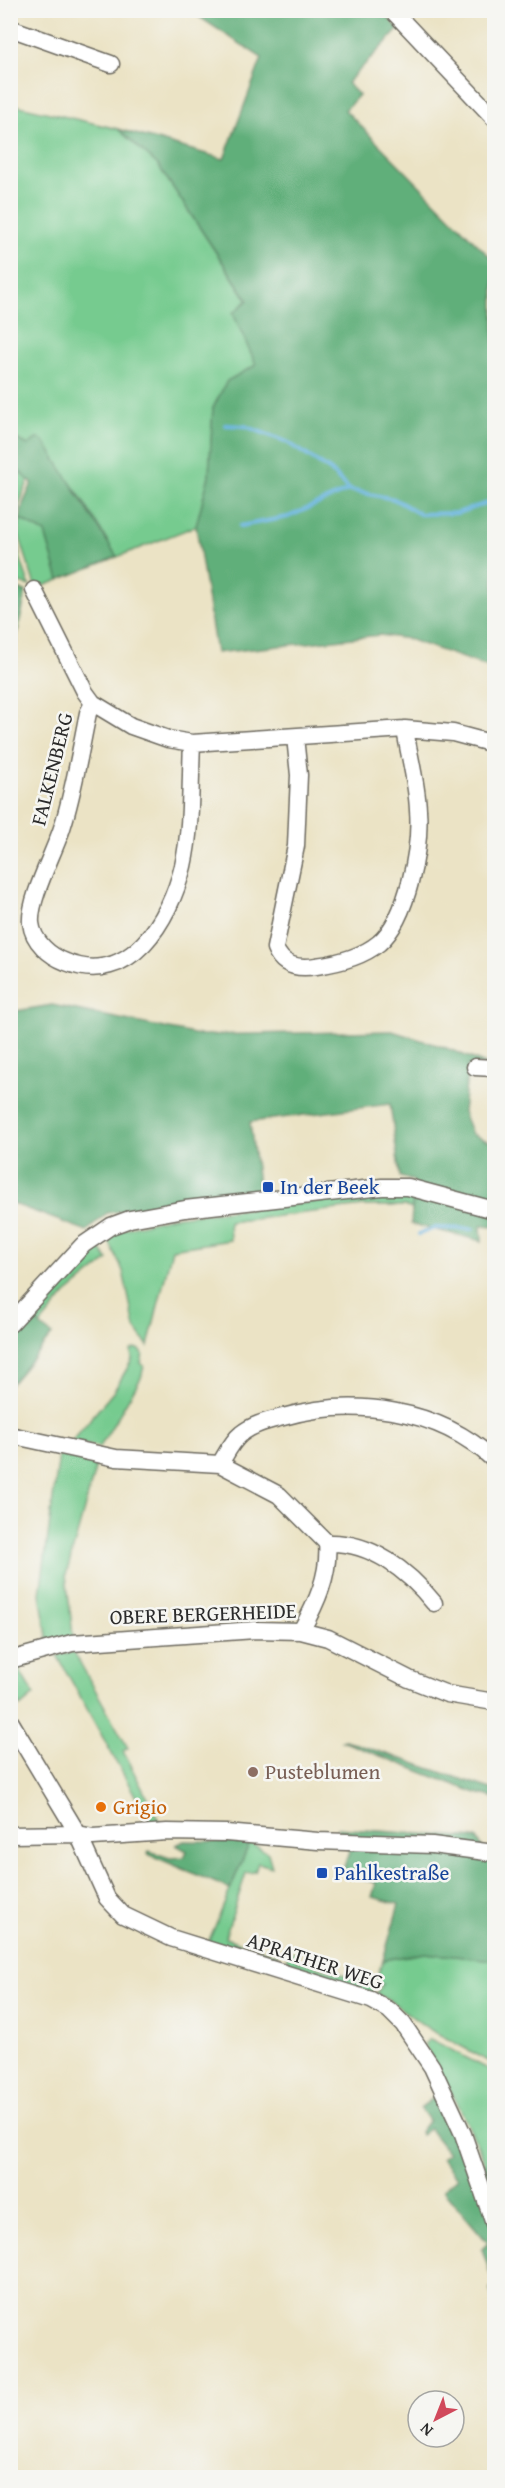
<svg xmlns="http://www.w3.org/2000/svg" width="505" height="2488" font-family="'Gentium Book Plus',serif">
<style>
.green{fill:#76cb8f;stroke:#507b5d;stroke-width:1.5}
.forest{fill:#60af7a;stroke:#466d52;stroke-width:1.5}
.lines{fill:none;stroke-linecap:round;stroke-linejoin:round}
.stream{stroke:#66b4e0;stroke-width:4}
.minor-casing{stroke:#6e6b61;stroke-width:19}
.minor{stroke:#fff;stroke-width:16}
.transit-dot{fill:#1a4fb4;stroke:#f6f6f2;stroke-width:2}
.education-dot{fill:#8d6e63;stroke:#f6f6f2;stroke-width:2}
.food-dot{fill:#e8710a;stroke:#f6f6f2;stroke-width:2}
.labels{text-anchor:middle;stroke-width:5;stroke-linejoin:round;paint-order:stroke}
.street-label{font-size:21px;fill:#2b2b2b;stroke:#f6f6f2}
.transit-label{font-size:21px;fill:#164399;stroke:#f6f6f2;text-anchor:start}
.education-label{font-size:21px;fill:#785e54;stroke:#f6f6f2;text-anchor:start}
.food-label{font-size:21px;fill:#c56008;stroke:#f6f6f2;text-anchor:start}
</style>
<rect width="100%" height="100%" fill="#f6f6f2"/>
<filter id="ink" filterUnits="userSpaceOnUse"><feTurbulence type="fractalNoise" baseFrequency=".0167" numOctaves="2"/><feDisplacementMap in="SourceGraphic" scale="12" xChannelSelector="R" yChannelSelector="G"/><feConvolveMatrix kernelMatrix="1 2 1 2 8 2 1 2 1" color-interpolation-filters="sRGB"/></filter>
<filter id="wash" filterUnits="userSpaceOnUse"><feTurbulence type="fractalNoise" baseFrequency=".008" numOctaves="4" result="noise"/><feDisplacementMap in="SourceGraphic" scale="24" xChannelSelector="R" yChannelSelector="G"/><feGaussianBlur stdDeviation="1.35" result="paint"/><feColorMatrix in="noise" values="0 0 0 0 0 0 0 0 0 0 0 0 0 0 0 0 0 1.4 0 .05"/><feComposite in="paint" operator="in"/></filter>
<g filter="url(#wash)">
<rect width="100%" height="100%" fill="#ebe3c5"/>
<path class="green" d="M11,104L118,129L158,165L248,301L233,313L256,365L227,381L213,408L209,476L196,526L117,557L82,499L38,438L28,445L11,436Z
M10,464L29,480C8,525 14,541 30,586L11,581Z
M20,519L45,533L59,580L36,589L19,535Z
M412,1191V1209L405,1206H364L229,1222L230,1240L172,1249L148,1346L135,1328L123,1271L108,1239L116,1231L171,1217Z
M97,1245L108,1260L66,1294L40,1325L32,1319L11,1344V1332L82,1254Z
M135,1349H139L143,1354L141,1363L144,1366L141,1378L100,1447L71,1442L114,1391L132,1360L131,1351Z
M59,1455L97,1462L66,1575L73,1636L48,1641L40,1594Z
M74,1652L128,1748L123,1751L161,1825L152,1826L57,1655Z
M18,1668L34,1695L20,1707C13,1694 5,1681 18,1668Z
M250,1842L268,1853L272,1867L258,1863L255,1872L246,1873L225,1938L278,1955L271,1961L208,1943Z
M299,1951L296,1960L374,1984L383,1960L425,1953L494,1960V2064L429,2029L389,2000L376,1994L383,1984H375L371,1993L289,1966L287,1957L290,1953Z
M430,2039L494,2072V2181L460,2108L424,2044Z"/>
<path class="forest" d="M190,11H382L399,29L347,83L359,95L345,110L494,261V669L408,639L380,635L216,653L196,526L209,476L213,408L227,381L256,365L233,313L248,300L158,165L118,129L224,159L262,58Z
M10,436L28,445L38,438L44,441L117,557L59,580L45,533L20,519L23,504L32,483L11,464Z
M11,588L26,591L11,667Z
M52,1005L199,1035L392,1031L444,1047L488,1065H468L463,1112L472,1134L494,1144V1227L481,1226L482,1241L411,1224L414,1181L400,1177L390,1104L250,1122L259,1192L107,1213L87,1231L11,1203L10,1012Z
M33,1319L52,1335L11,1384V1344Z
M345,1740L494,1790V1798L473,1792L342,1741Z
M337,1828L477,1838L488,1858L494,1859V1960L425,1953L383,1960L399,1904L372,1897L376,1883L342,1873L349,1852Z
M184,1841L250,1842L230,1889L148,1854L149,1851L170,1858L184,1857L187,1851L176,1845Z
M436,2096L452,2127L467,2167L486,2163L494,2181V2303L490,2289L493,2282L482,2249L488,2243L443,2190L457,2178L441,2158L448,2153L429,2129L421,2135L420,2132L429,2120L420,2108Z"/>
<g class="lines">
<path class="stream" d="M225,425L245,426L287,442L331,471L349,490L394,499L420,514L457,513L494,501
M240,526L288,517L349,490
M419,1234L435,1228L473,1229"/>
</g>
</g>
<g filter="url(#ink)">
<g class="lines">
<defs>
<path id="minor" d="M392,10L494,118
M10,28L111,64
M34,590L85,692L93,703L131,726L168,739L192,743L405,729L453,733L494,744
M93,703L88,713C80,751 74,791 62,828C54,853 29,899 31,923C33,942 50,956 66,962C130,988 170,919 183,866C192,827 190,783 192,743
M295,737L299,775L296,846L275,948C282,966 298,969 316,966C338,963 362,957 379,943C408,918 421,846 418,810C417,783 409,756 405,729
M475,1067L494,1068
M10,1324L83,1245L111,1226L130,1219L185,1209L382,1187H408L494,1210
M10,1435L116,1458L220,1464L279,1495L327,1543C330,1575 316,1604 301,1631
M220,1464C226,1454 232,1441 241,1434C253,1424 268,1421 283,1417C354,1397 439,1408 494,1460
M327,1543C371,1541 408,1571 434,1603
M10,1660L72,1643L255,1630L301,1631L328,1638L409,1679L447,1694L494,1702
M10,1721L78,1834L107,1898L123,1915L171,1938L371,2000L389,2010L403,2024L432,2067L463,2134L494,2224
M10,1835L78,1834L93,1837L167,1832L226,1833L318,1841L432,1845L494,1853"/>
</defs>
<use href="#minor" class="minor-casing"/>
<use href="#minor" class="minor"/>
</g>
</g>
<g class="transit-dot">
<rect x="262" y="1181" width="12" height="12" rx="3"/>
<rect x="316" y="1867" width="12" height="12" rx="3"/>
</g>
<circle class="education-dot" cx="253" cy="1772" r="6"/>
<circle class="food-dot" cx="101" cy="1807" r="6"/>
<g class="labels">
<g class="street-label">
<text transform="translate(52 769) rotate(-76)" y="7">FALKENBERG</text>
<text transform="translate(203 1614) rotate(-2)" y="7">OBERE BERGERHEIDE</text>
<text transform="translate(315 1961) rotate(18)" y="7">APRATHER WEG</text>
</g>
<g class="transit-label">
<text x="280" y="1194">In der Beek</text>
<text x="334" y="1880">Pahlkestraße</text>
</g>
<g class="education-label">
<text x="265" y="1779">Pusteblumen</text>
</g>
<g class="food-label">
<text x="113" y="1814">Grigio</text>
</g>
</g>
<rect width="505" height="2488" fill="none" stroke="#f6f6f2" stroke-width="36"/>
<g transform="translate(436 2419) rotate(222)"><circle r="28" fill="#f6f6f2" stroke="#a5a5a2" stroke-width="1.5"/>
<path d="M0-4.5L10 22L0 15L-10 22Z" fill="#d1495b"/>
<text y="-9" font-size="16" font-weight="bold" text-anchor="middle" fill="#2b2b2b">N</text>
</g>
</svg>
